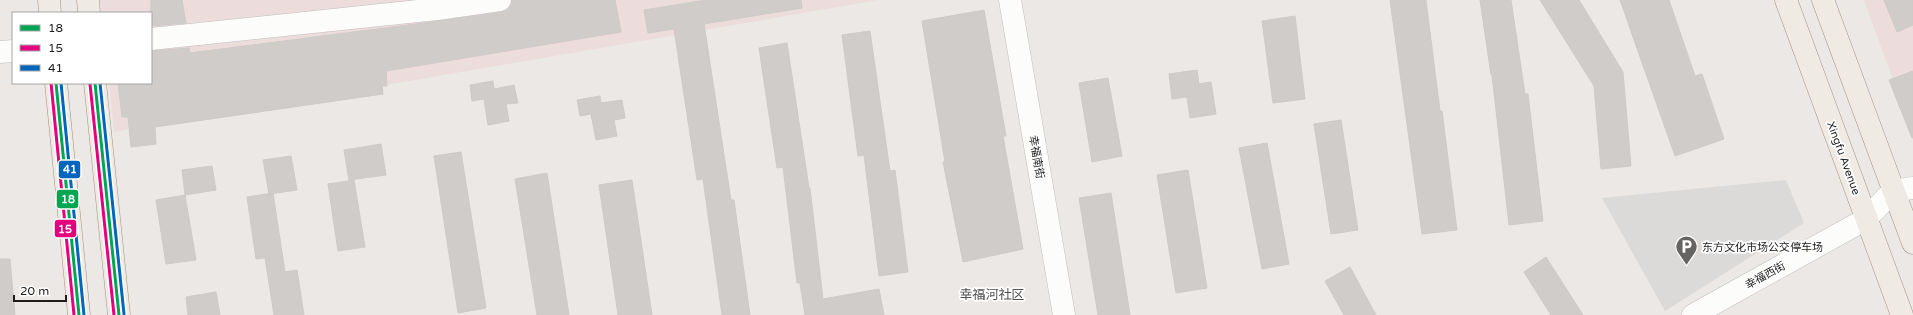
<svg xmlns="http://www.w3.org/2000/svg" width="1913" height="315" font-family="'Varela Round','Noto Sans SC',sans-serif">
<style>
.commercial{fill:#ecdcdc}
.parking{fill:#dbdad9}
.building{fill:#d0ccca;stroke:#cecac7}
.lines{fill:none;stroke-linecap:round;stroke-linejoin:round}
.minor-casing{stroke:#c1bfbe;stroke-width:23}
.major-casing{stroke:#9f9384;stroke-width:23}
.minor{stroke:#fcfcfb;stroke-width:22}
.major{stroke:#efeae4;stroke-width:22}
.bus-1-casing{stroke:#fff;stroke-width:6}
.bus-2-casing{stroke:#fff;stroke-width:6}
.bus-3-casing{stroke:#fff;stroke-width:6}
.bus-1{stroke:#00a651;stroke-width:3}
.bus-2{stroke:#e5007d;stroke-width:3}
.bus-3{stroke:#0065bd;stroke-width:3}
.labels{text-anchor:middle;stroke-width:3.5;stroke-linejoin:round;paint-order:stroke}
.street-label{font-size:11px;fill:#1d1d1d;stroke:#fff}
.poi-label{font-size:11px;fill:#1d1d1d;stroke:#fff;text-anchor:start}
.quarter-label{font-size:13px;fill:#505050;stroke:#fff}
.line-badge{stroke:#fff;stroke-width:1.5}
.badge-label{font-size:11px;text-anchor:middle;font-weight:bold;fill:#fff}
</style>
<rect width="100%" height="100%" fill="#ebe8e5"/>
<path class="commercial" d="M100,0H878L114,132L109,83H151V13H101Z
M1864,0H1913V135Z"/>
<path class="parking" d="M1786,180L1804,223L1665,311L1602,198Z"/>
<path class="building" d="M151,0H182L186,23L151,26Z
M512,0H615L621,32L386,71L387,86H382L383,94L155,127L156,144L131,147L128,117H122L118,83H151V51L189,48L190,53L439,21L502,12L508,10Z
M706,0H801L802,8L704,24L731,200H734L750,315H722L703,179L697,180L674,29L648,33L644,10Z
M1390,0H1426L1440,111H1442L1457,230L1422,234Z
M1480,0H1511L1525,94H1528L1543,221L1509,225L1492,75H1491Z
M1540,0H1579L1623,72L1631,166L1601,169L1594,86Z
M1620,0H1669L1695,76L1702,74L1724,139L1675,156Z
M1884,0H1913V25L1897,32Z
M984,10L1006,136H1003L1023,249L963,262L943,162H945L922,21Z
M1295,16L1305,99L1273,103L1262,21Z
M870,31L890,171L895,170L908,272L879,276L864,155L858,156L842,35Z
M787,43L809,188H810L823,299L879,289L884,315H805L800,283H797L783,167L777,168L759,48Z
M1197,70L1199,84L1211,82L1216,114L1190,118L1187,97L1172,99L1169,74Z
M1913,71V138H1912L1889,80Z
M1108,78L1122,156L1092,162L1079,83Z
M493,81L494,89L514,85L518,103L506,104L509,121L488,125L484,99L472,101L470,85Z
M600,96L601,103L622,100L625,118L614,120L617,136L596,140L591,114L580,116L577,100Z
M1341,120L1358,230L1331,234L1314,124Z
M1267,143L1289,264L1262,269L1239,148Z
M381,144L386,175L349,180L344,150Z
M461,152L486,308L458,313L434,156Z
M291,156L297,190L269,194L263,160Z
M212,166L216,190L185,195L182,170Z
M1188,170L1207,288L1176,293L1157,175Z
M547,173L569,315H537L515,179Z
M354,180L365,247L338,251L328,184Z
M632,180L652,315H618L599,185Z
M273,193L285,272L297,270L304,315H274L265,258L256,259L247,197Z
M1111,193L1130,315H1098L1079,198Z
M185,195L196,260L166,264L156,200Z
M1546,257L1583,315H1551L1524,272Z
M0,259H10L15,315H0Z
M1350,267L1376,315H1344L1325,281Z
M216,292L220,315H188L186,297Z"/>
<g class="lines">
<defs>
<path id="minor" d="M1010,0L1064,315
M151,39L437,9L500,0
M0,52L13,51
M1693,315L1866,219L1893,191L1913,188"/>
<path id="major" d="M49,0L50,13
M88,0L89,13
M1786,0L1902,315
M1823,0L1913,243
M56,83L79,315
M95,83L119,315"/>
</defs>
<use href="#minor" class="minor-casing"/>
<use href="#major" class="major-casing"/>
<use href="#minor" class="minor"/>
<use href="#major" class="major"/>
<defs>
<path id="bus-1" d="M56,83L79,315
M95,83L119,315"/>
<path id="bus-2" d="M51,83L74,315
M90,84L114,315"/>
<path id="bus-3" d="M61,83L84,315
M100,83L124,314"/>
</defs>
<use href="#bus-1" class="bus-1-casing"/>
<use href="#bus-2" class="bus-2-casing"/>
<use href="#bus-3" class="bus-3-casing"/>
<use href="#bus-1" class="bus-1"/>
<use href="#bus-2" class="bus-2"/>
<use href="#bus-3" class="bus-3"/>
</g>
<defs>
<symbol id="parking-pin" viewBox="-11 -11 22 30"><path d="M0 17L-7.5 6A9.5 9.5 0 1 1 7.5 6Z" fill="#656463" stroke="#fff"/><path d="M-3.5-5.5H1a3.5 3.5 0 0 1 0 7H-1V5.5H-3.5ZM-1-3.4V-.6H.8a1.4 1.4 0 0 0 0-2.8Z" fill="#fff"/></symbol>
</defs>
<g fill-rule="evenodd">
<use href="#parking-pin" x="1674" y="234" width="25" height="34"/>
</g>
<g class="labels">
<g class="street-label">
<text transform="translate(1037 157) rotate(80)" y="4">幸福南街</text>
<text transform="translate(1844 158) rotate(70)" y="4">Xingfu Avenue</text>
<text transform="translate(1765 275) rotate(-29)" y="4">幸福西街</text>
</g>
<g class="poi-label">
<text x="1702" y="251">东方文化市场公交停车场</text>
</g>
<g class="quarter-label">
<text x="992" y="299">幸福河社区</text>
</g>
</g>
<g class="line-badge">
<rect x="58" y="160" width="23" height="19" rx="4" fill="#0065bd"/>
<rect x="56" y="189" width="23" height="20" rx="4" fill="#00a651"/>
<rect x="54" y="219" width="23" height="19" rx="4" fill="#e5007d"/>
</g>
<g class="badge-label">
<text x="70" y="173">41</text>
<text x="68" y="203">18</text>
<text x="65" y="233">15</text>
</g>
<rect x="12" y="12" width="140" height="72" fill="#ffffff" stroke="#a5a5a5"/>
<rect x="20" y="25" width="20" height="6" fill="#00a651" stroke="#a5a5a5"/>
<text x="48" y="32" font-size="12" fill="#1d1d1d">18</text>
<rect x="20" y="45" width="20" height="6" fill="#e5007d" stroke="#a5a5a5"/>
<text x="48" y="52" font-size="12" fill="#1d1d1d">15</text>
<rect x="20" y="65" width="20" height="6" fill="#0065bd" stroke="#a5a5a5"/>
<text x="48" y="72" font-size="12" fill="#1d1d1d">41</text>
<path d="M14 295v6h52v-6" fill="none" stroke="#1d1d1d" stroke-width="2"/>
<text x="20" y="295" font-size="12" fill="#1d1d1d" stroke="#ffffff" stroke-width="3" paint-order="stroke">20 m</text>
</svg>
